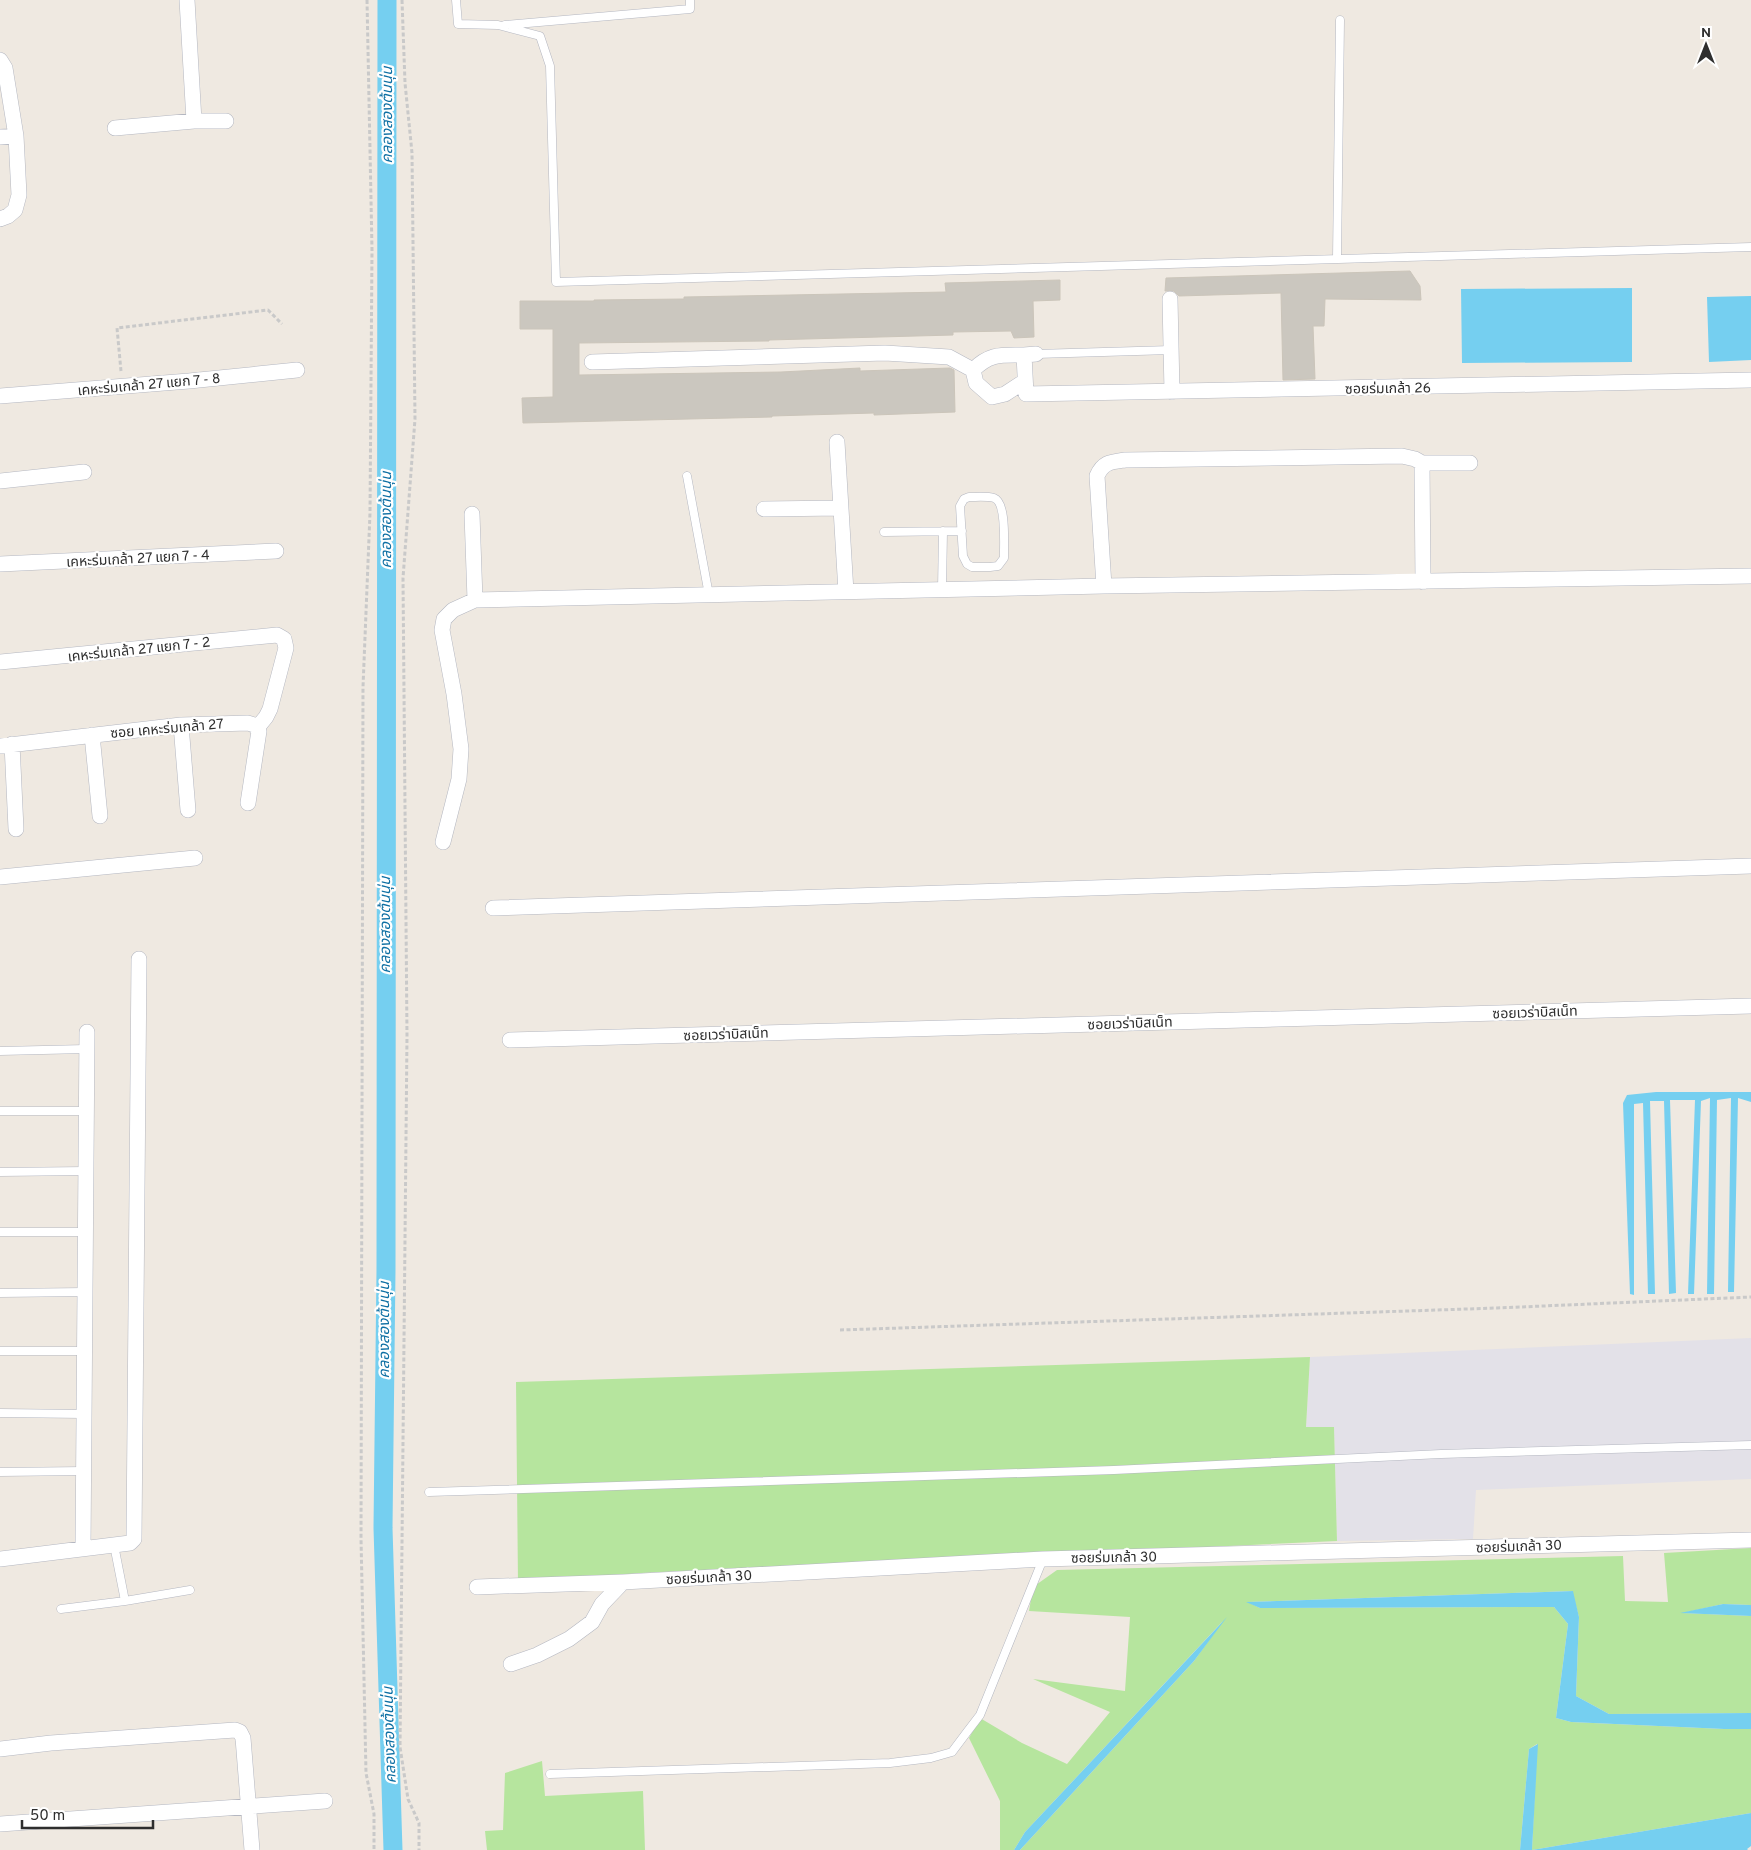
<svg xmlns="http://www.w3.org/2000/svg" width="1751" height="1850" font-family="Overpass,'Noto Sans Thai',sans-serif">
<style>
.industrial{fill:#e3e1e8}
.green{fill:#b6e59e}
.water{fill:#75cff0}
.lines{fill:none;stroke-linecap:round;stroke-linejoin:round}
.canal{stroke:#75cff0;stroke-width:19}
.building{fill:#cbc7bf;stroke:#cbc5ba}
.service-casing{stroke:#b4b7c1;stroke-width:9}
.minor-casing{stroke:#b4b7c1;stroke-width:16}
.path{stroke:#c9c9c9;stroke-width:3;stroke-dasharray:4 2.5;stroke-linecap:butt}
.service{stroke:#fff;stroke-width:8}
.minor{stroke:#fff;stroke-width:15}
.labels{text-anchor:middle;stroke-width:4.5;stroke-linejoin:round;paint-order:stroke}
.street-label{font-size:14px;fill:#2e2e2e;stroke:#fff}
.water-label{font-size:15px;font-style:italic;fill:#0d6fa3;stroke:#fff}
</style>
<rect width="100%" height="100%" fill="#efe9e1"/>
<path class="industrial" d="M1751,1338V1479L1476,1490L1473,1539L1337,1541L1334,1427H1306L1310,1357Z"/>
<path class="green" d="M1310,1357L1306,1427H1334L1337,1541L641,1573L518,1583L516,1382Z
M1751,1548V1605L1723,1604L1683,1613L1751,1616V1713L1609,1714L1576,1696L1579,1617L1572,1591L1248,1602L1260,1608L1554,1607L1568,1624L1556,1718L1571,1722L1724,1729H1751V1813L1532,1850L1537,1744L1529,1749L1520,1850H1020L1194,1661L1223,1621L1025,1832L1014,1850H1000V1801L969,1738L980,1718L1022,1743L1067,1764L1110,1712L1033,1679L1125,1691L1130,1617L1029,1611L1033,1587L1057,1570L1623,1556L1625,1601L1668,1602L1664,1553Z
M542,1761L545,1796L643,1791L645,1850H487L485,1831L503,1830L505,1773Z"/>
<path class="water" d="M1632,288V362L1462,363L1461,289Z
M1751,296V360L1709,362L1707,297Z
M1656,1092H1751V1291V1102L1738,1098L1734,1292H1728L1731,1098L1717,1100L1714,1294H1707L1710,1098L1701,1101L1694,1294H1688L1695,1100H1670L1676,1293L1669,1294L1664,1101H1650L1655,1294H1648L1643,1103L1634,1104V1295L1630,1294L1623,1103L1627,1095Z
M1573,1591L1579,1617L1576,1696L1609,1714L1751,1713V1729H1724L1571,1722L1556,1718L1568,1624L1554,1607L1260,1608L1246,1602Z
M1723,1604L1751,1605V1616L1680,1613Z
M1227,1617L1194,1661L1020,1850H1014L1025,1832Z
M1538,1744L1532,1850L1751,1813V1846L1747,1849L1748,1850H1520L1529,1749Z"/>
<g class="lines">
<path class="canal" d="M387,0L386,1270L383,1528L393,1850"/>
</g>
<path class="building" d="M1410,271L1420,286L1421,300L1325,299L1324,326H1313L1315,379L1283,380L1281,293L1179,296L1174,291H1165L1166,278Z
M1060,280V300L1033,301L1034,337L1014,338L1011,331L953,332V335L769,340V341L579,343V375L781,372L860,368V371L950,368L954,370L955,412L874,415V413L772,416V417L523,423L522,398L553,397V329H520V301H594V300L684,299V297L946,292L945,283Z"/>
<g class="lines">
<defs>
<path id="service" d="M456,0L458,24L498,25L540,36L550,66L556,282L1751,247
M505,25L690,9V0
M1337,259L1340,20
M1036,354L1171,350
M687,476L709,595
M969,497C977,497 987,496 994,498C1006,502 1004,540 1004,552V558L998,566L990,567H972L967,564L963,556L960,506L964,499Z
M884,532L962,531
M942,590L943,531
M0,1051L86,1049
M0,1111H86
M0,1172L86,1171
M0,1232H85
M0,1293L85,1292
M0,1351H85
M0,1413L84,1414
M0,1472L84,1471
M429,1492L1114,1470L1441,1454L1751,1445
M125,1601L190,1590
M61,1609L125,1601L114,1545
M550,1774L890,1763L931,1758L952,1752L967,1732L980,1715L1043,1559"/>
<path id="minor" d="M187,0L194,121
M0,60L5,68L16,136L19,195L15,210L8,216L0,219
M115,128L194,121H226
M0,137L16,136
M1170,299L1172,392
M1036,354L1024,355L1026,394L1751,380
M1024,355C1001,355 990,353 973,370L976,383L992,397L1005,394L1025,381
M592,362L885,353L949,357L973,370
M0,396L189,381L297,370
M837,442L846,592
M1422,463H1470
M0,481L84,472
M764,509L841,508
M472,514L475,600
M0,564L276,551
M1104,586L1097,476C1103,462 1111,462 1125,460L1402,456L1415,459L1422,463L1423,582
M0,662L277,635L284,639L286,648L270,709L266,717L257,728
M181,725L188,810
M92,735L100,816
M12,744L16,829
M0,746L181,725L248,723L254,725L259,731L248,803
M443,842L459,779L461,749L454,694L442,630L444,619L453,610L475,600L1104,586L1751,576
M0,877L195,858
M493,908L1751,866
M510,1040L1751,1006
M83,1548L87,1032
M0,1559L130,1543L134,1539L139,959
M477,1587L623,1582L1043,1559L1751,1540
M511,1664L537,1655L569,1639L592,1622L602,1604L623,1582
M0,1749L51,1743L235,1730L240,1732L243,1738L252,1850
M0,1824L325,1801"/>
</defs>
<use href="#service" class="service-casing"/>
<use href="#minor" class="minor-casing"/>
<path class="path" d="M367,0L372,250L370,513L363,687L361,1538L366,1773L374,1814V1850
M402,0L405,83L412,153L415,419L403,578L407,1036L400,1747L408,1799L419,1823V1850
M121,371L117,328L268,310L282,324
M840,1330L1497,1308L1751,1297"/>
<use href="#service" class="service"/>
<use href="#minor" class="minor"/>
</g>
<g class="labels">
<g class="street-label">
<text transform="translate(149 384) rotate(-5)" y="5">เคหะร่มเกล้า 27 แยก 7 - 8</text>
<text transform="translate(1388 388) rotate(-1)" y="5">ซอยร่มเกล้า 26</text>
<text transform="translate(138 558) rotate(-3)" y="5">เคหะร่มเกล้า 27 แยก 7 - 4</text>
<text transform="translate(139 649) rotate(-6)" y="5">เคหะร่มเกล้า 27 แยก 7 - 2</text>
<text transform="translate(167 728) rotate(-5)" y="5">ซอย เคหะร่มเกล้า 27</text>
<text transform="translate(1535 1012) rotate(-2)" y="5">ซอยเวร่าบิสเน็ท</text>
<text transform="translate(1130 1023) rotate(-2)" y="5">ซอยเวร่าบิสเน็ท</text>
<text transform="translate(726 1034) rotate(-2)" y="5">ซอยเวร่าบิสเน็ท</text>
<text transform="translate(1519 1546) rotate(-2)" y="5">ซอยร่มเกล้า 30</text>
<text transform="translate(1114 1557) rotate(-1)" y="5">ซอยร่มเกล้า 30</text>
<text transform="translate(709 1577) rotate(-3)" y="5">ซอยร่มเกล้า 30</text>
</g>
<g class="water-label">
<text transform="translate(387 115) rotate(-90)" y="5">คลองสองต้นนุ่น</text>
<text transform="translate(386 520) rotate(-90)" y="5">คลองสองต้นนุ่น</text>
<text transform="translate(385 925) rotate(-90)" y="5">คลองสองต้นนุ่น</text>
<text transform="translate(384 1330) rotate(-90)" y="5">คลองสองต้นนุ่น</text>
<text transform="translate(389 1735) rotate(-92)" y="5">คลองสองต้นนุ่น</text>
</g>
</g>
<g transform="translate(1706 45)" stroke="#ffffff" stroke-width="4" paint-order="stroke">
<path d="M0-4L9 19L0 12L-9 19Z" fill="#2e2e2e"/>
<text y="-8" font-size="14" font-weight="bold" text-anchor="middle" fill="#2e2e2e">N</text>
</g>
<path d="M22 1820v8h131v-8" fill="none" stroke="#2e2e2e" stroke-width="2.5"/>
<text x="30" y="1820" font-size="15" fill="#2e2e2e" stroke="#ffffff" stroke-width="4" paint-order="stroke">50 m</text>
</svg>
